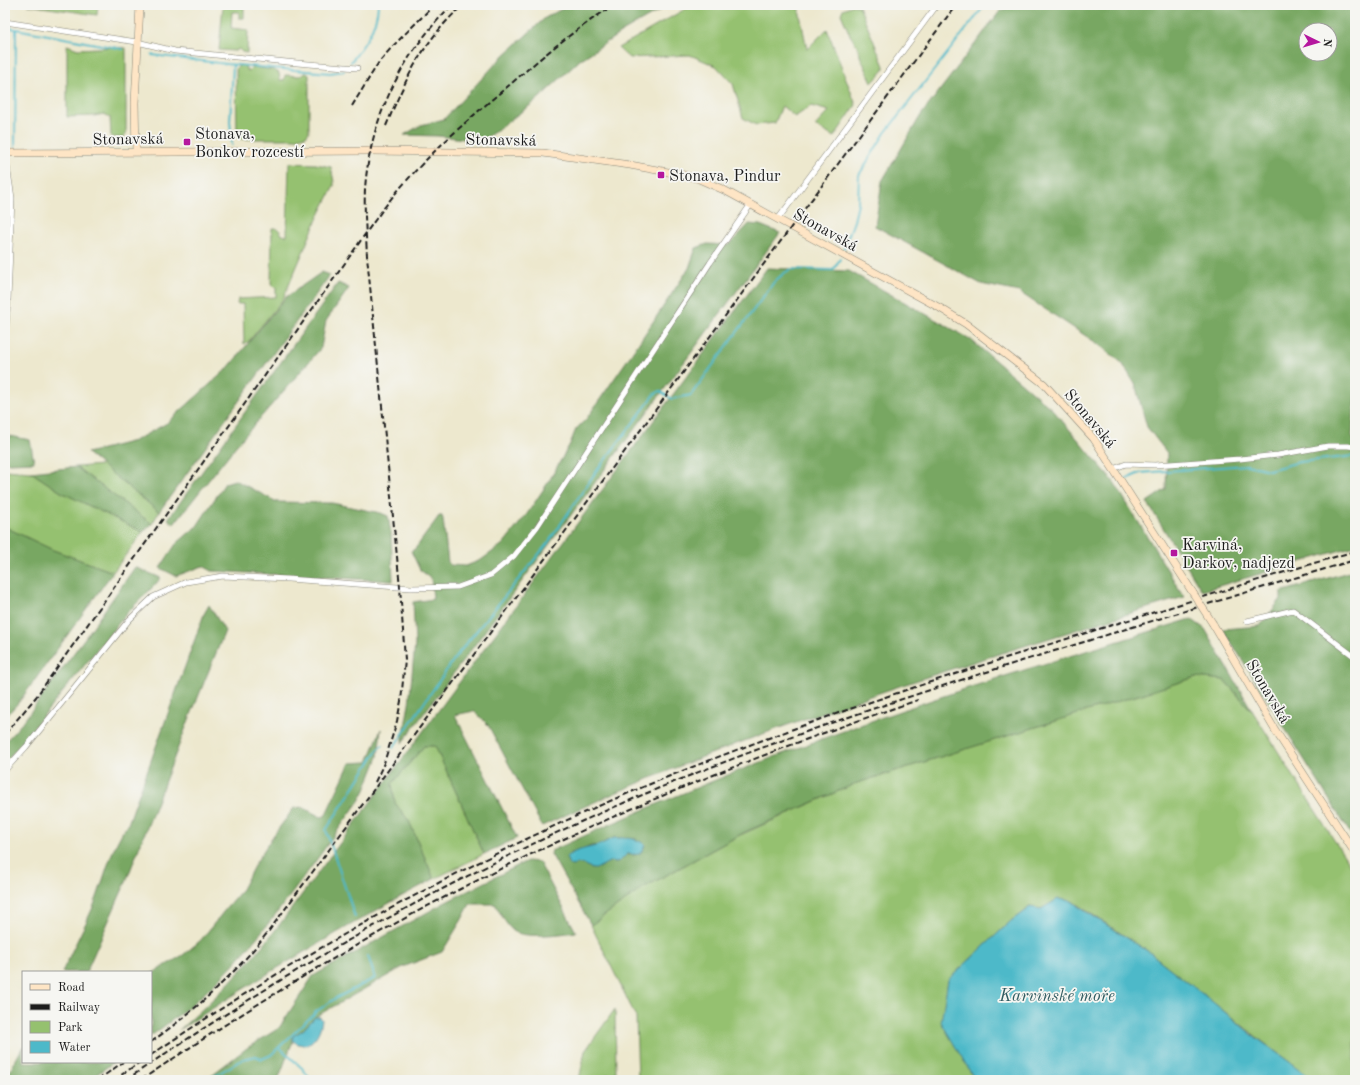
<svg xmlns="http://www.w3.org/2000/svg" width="1360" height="1085" font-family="'Old Standard TT',serif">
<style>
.green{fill:#95c16f;stroke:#586e46}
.forest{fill:#78a762;stroke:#4a623f;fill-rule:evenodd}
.water{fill:#4db9c9;stroke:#346a72}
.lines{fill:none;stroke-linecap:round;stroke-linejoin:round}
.stream{stroke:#4db9c9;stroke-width:2}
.street-casing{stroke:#848275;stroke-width:6}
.secondary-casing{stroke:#848275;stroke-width:8}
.street{stroke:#fff;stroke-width:5}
.secondary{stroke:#fee5c5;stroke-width:7}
.rail{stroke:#1c1c1c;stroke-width:2;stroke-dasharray:6 3;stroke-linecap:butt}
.secondary-bridge-casing{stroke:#848275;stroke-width:8;stroke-linecap:butt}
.secondary-bridge{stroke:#fee5c5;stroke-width:7}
.poi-dot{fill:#b5179e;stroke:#f6f6f2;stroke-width:1.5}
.labels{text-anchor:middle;stroke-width:3.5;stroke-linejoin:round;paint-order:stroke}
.poi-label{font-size:16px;fill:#1c1c1c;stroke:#f6f6f2;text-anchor:start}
.street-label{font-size:16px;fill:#1c1c1c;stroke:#f6f6f2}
.water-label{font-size:17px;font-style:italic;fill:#305b61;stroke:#f6f6f2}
</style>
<rect width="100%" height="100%" fill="#f6f6f2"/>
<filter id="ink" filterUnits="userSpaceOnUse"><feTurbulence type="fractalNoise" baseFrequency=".025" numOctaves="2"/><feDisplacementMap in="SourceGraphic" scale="8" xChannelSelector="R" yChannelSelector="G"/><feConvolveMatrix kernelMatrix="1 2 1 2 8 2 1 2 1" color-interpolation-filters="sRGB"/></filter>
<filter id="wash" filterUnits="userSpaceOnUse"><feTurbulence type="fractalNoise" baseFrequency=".012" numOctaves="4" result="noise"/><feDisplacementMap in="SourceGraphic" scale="16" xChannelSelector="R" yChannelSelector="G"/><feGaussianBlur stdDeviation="0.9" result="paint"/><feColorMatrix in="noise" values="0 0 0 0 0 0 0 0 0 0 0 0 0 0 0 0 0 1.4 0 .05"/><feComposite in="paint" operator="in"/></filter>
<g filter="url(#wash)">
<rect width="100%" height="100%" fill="#ede8ce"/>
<path class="green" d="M28,5H98L97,15Z
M223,5H244V18H239V12H232L231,28L248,30L247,53L242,52L239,49L235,51L219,50Z
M692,5H798L807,49L827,29L856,105L834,137L815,126L829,111L811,106L795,117L782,106L775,123L756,125L743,118L733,84L716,66L690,55L629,58L618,48Z
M853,5L859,6L884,66V70L874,81L872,82L860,56C860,47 854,42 850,35C847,28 844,21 841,14L843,9Z
M67,45L78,49L98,48L111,47L126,48V134L123,138L111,137L110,117L104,114L94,116L67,117Z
M240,65L245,66L246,69L249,71L252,67L274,70L279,73L280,80H284L285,75L300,76L306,73L309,75V132L306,136L294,139H241L237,136L236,68Z
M289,163L316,164L331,167L334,182V186L318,217L283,299L249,341L244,344L243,304H237L238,299L276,297V287L272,286L271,283L272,228C278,228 280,230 282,235L287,236Z
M102,465L159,512L152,524L76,467Z
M5,470L31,472L61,492L143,532L113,572L53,550L5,527Z
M1196,677L1224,680L1253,712L1355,873V1080H1313L1267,1045L1149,952L1072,901L1059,899L1041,909L1030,907L1011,921L948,980L942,1022L975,1080H638L636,1017L591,925L643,888L738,836L857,783Z
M424,746H435L484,854L434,879L409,821L395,803L392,784Z
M615,1009L616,1074L606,1075V1080H579L585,1051Z"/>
<path class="forest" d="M569,5H669L622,32L580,60L536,101L482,141L438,136L404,135L421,125L444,119L502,57L545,18Z
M1014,5H1355V394L1352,436L1355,443V546L1202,591L1147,502L1166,489L1167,453L1147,427L1135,384L1122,363L1098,344L1019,292L981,284L875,226L882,181L921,115L1000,11ZM1306,30H1330V54H1306Z
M749,224L760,225L780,233L402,743L409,704L415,644L413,602L433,599L431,578L420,570L411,551L415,549L439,516H442L443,519L448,562L450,565L466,566L481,560L503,544L527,514L549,481L570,444L576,429L587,418L630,356L689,268L696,248L707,244L729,245Z
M767,268L849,271L970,339L1053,410L1114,482L1184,597C967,663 748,729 542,826L488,725L474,711L455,715L517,838L484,854L435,746H424L392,784L395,803L409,821L434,879C347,925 262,976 179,1030C216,998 247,966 277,928Z
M322,272L330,275L159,512L87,453L134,441L167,423L228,368L286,297Z
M338,283L349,288L326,321L321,348L235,447L174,524L168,519Z
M5,435L30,440L34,462L9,463L5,461Z
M76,467L152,524L143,532L61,492L31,472Z
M235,480L277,502L332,503L381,513L388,516L391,534L393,581L212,571L203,566L176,576L160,568L176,544L197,526L225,483Z
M5,527L53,550L113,572L19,702L5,717Z
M135,567L161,578L149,591L127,613L5,763V742L23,722L87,635Z
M1355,570V841L1223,629L1260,626L1281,599V592Z
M209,605L225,631L188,722L125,884L86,972H62C72,950 84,928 94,905C105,878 110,848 128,824L204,614Z
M1191,619L1205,629L1253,712L1224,680L1196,677L857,783L745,832L643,888L591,925L551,854V851C670,796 792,748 917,705C1007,674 1100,647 1191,619ZM614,838L636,839V855L627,854L620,861L616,862L611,861L592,869L586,865L577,863L570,853L578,852L591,846L599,845Z
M381,729L378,757L365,790L359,801C312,865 266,935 208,990C190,1007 171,1021 151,1036V974L183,955L201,940L224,911L241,891L255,864L273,836L294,808L302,807L321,817L325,816L350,763L368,762Z
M527,861L539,862L576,932C561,934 530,938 517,933C508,930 500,912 495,904H470L461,921L442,952L403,967L315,1017L303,1030L293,1036V1041L278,1080H205L247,1048L279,1028L313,976L444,903Z
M23,1046V1062H114L89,1080H5V1074L11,1069Z"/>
<path class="water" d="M614,838C625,838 637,837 645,845C640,857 638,854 627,854L620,861L616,862L611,861L596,869H592L586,865L577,863L573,866L569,865L566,857C574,850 589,848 599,845C604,843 609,840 614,838Z
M1058,899L1072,901L1079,907L1149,952L1214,1003L1250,1033L1314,1080H975L941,1022L948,980L1011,921L1030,907L1041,909Z
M315,1017H320L322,1019C321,1034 309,1053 293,1041V1036L303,1030Z"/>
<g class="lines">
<path class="stream" d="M5,27L123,49
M152,55L227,64L330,73L344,71
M351,62C364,45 377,27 378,5
M232,145L230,121L233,65
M15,149L16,29
M844,248L854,221L858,204L859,175L885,133L985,5
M1124,480L1140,473L1247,465L1269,470L1299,462L1355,456
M393,748L457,655L548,543L595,473L655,394L660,391L672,399L691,395L774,282L783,274L791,269L833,270L840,259
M355,917L326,830L379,748L383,745
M279,1047L303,1069L311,1080
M208,1080L243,1059L256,1056L262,1059L271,1055L317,1011L336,998L375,978L368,956"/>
</g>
</g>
<g filter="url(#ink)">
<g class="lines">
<defs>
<path id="street" d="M5,22L137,42L175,51L297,63L357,68
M778,219L937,5
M5,339L8,300L12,198L5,153
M1113,469L1126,464L1155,465L1240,459L1278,455L1328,446H1348L1355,447
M1247,621L1293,610L1355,657
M5,770L26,747L129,620L153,597L186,582L223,576L288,579L411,588L458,587L491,575L514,556L537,527L710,263L751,204"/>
<path id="secondary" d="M136,152L135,103L140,5
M5,153L370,151L543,153L630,165L684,175L699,179L724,190L940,308L966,324L1044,384L1094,439L1193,593
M1213,624L1275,730L1355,853"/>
</defs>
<use href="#street" class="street-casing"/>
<use href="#secondary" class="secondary-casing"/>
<use href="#street" class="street"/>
<use href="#secondary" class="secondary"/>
<path class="rail" d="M352,106L379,62L393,46L434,5
M386,126C406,78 423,41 463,5
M5,734L36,697L350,256C366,233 382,209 400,188C434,149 473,115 513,82C545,54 577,28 614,5
M375,782L384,763L397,721L401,701L405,660L400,587L367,256C366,233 364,211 365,189C370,118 402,54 452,5
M151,1042C197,1009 233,976 268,932L956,5
M151,1055C300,954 458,866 624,795C782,728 945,676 1109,626C1191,601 1273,575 1355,551
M98,1080L123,1062
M114,1080L140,1062
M126,1080C284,972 450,877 626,802C775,738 929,689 1084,642C1174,614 1264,587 1355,560
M141,1080C251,1006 364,937 482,878C623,808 770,750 918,700"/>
<defs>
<path id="secondary-bridge" d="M1193,593L1213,624"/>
</defs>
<use href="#secondary-bridge" class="secondary-bridge-casing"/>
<use href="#secondary-bridge" class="secondary-bridge"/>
</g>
</g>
<g class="poi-dot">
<rect x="183" y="138" width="8" height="8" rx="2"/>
<rect x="657" y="171" width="8" height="8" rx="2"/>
<rect x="1170" y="549" width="8" height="8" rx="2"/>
</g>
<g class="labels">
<g class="poi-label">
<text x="195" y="139">Stonava,<tspan x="195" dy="18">Bonkov rozcestí</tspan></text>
<text x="669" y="181">Stonava, Pindur</text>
<text x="1182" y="550">Karviná,<tspan x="1182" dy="18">Darkov, nadjezd</tspan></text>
</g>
<g class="street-label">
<text transform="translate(128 138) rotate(-1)" y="6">Stonavská</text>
<text transform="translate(501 139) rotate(1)" y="6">Stonavská</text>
<text transform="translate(826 229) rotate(29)" y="6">Stonavská</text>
<text transform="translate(1091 418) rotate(50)" y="6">Stonavská</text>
<text transform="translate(1269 691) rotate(59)" y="6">Stonavská</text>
</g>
<g class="water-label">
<text x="1057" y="1001">Karvinské moře</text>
</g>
</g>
<rect width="1360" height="1085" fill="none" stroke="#f6f6f2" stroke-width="20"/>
<rect x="22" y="971" width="130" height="92" fill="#f6f6f2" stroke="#9f9f9c"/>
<rect x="30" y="984" width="20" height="6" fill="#fee5c5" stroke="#9f9f9c"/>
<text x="58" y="991" font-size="12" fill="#1c1c1c">Road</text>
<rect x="30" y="1004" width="20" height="6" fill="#1c1c1c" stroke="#9f9f9c"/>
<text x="58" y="1011" font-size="12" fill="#1c1c1c">Railway</text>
<rect x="30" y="1021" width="20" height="12" fill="#95c16f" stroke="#9f9f9c"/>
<text x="58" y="1031" font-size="12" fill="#1c1c1c">Park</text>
<rect x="30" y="1041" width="20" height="12" fill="#4db9c9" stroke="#9f9f9c"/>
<text x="58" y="1051" font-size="12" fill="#1c1c1c">Water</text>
<g transform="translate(1318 42) rotate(95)"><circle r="19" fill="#f6f6f2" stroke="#9f9f9c"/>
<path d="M0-3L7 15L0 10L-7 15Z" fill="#b5179e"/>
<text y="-6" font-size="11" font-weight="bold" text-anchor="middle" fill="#1c1c1c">N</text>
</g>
</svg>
